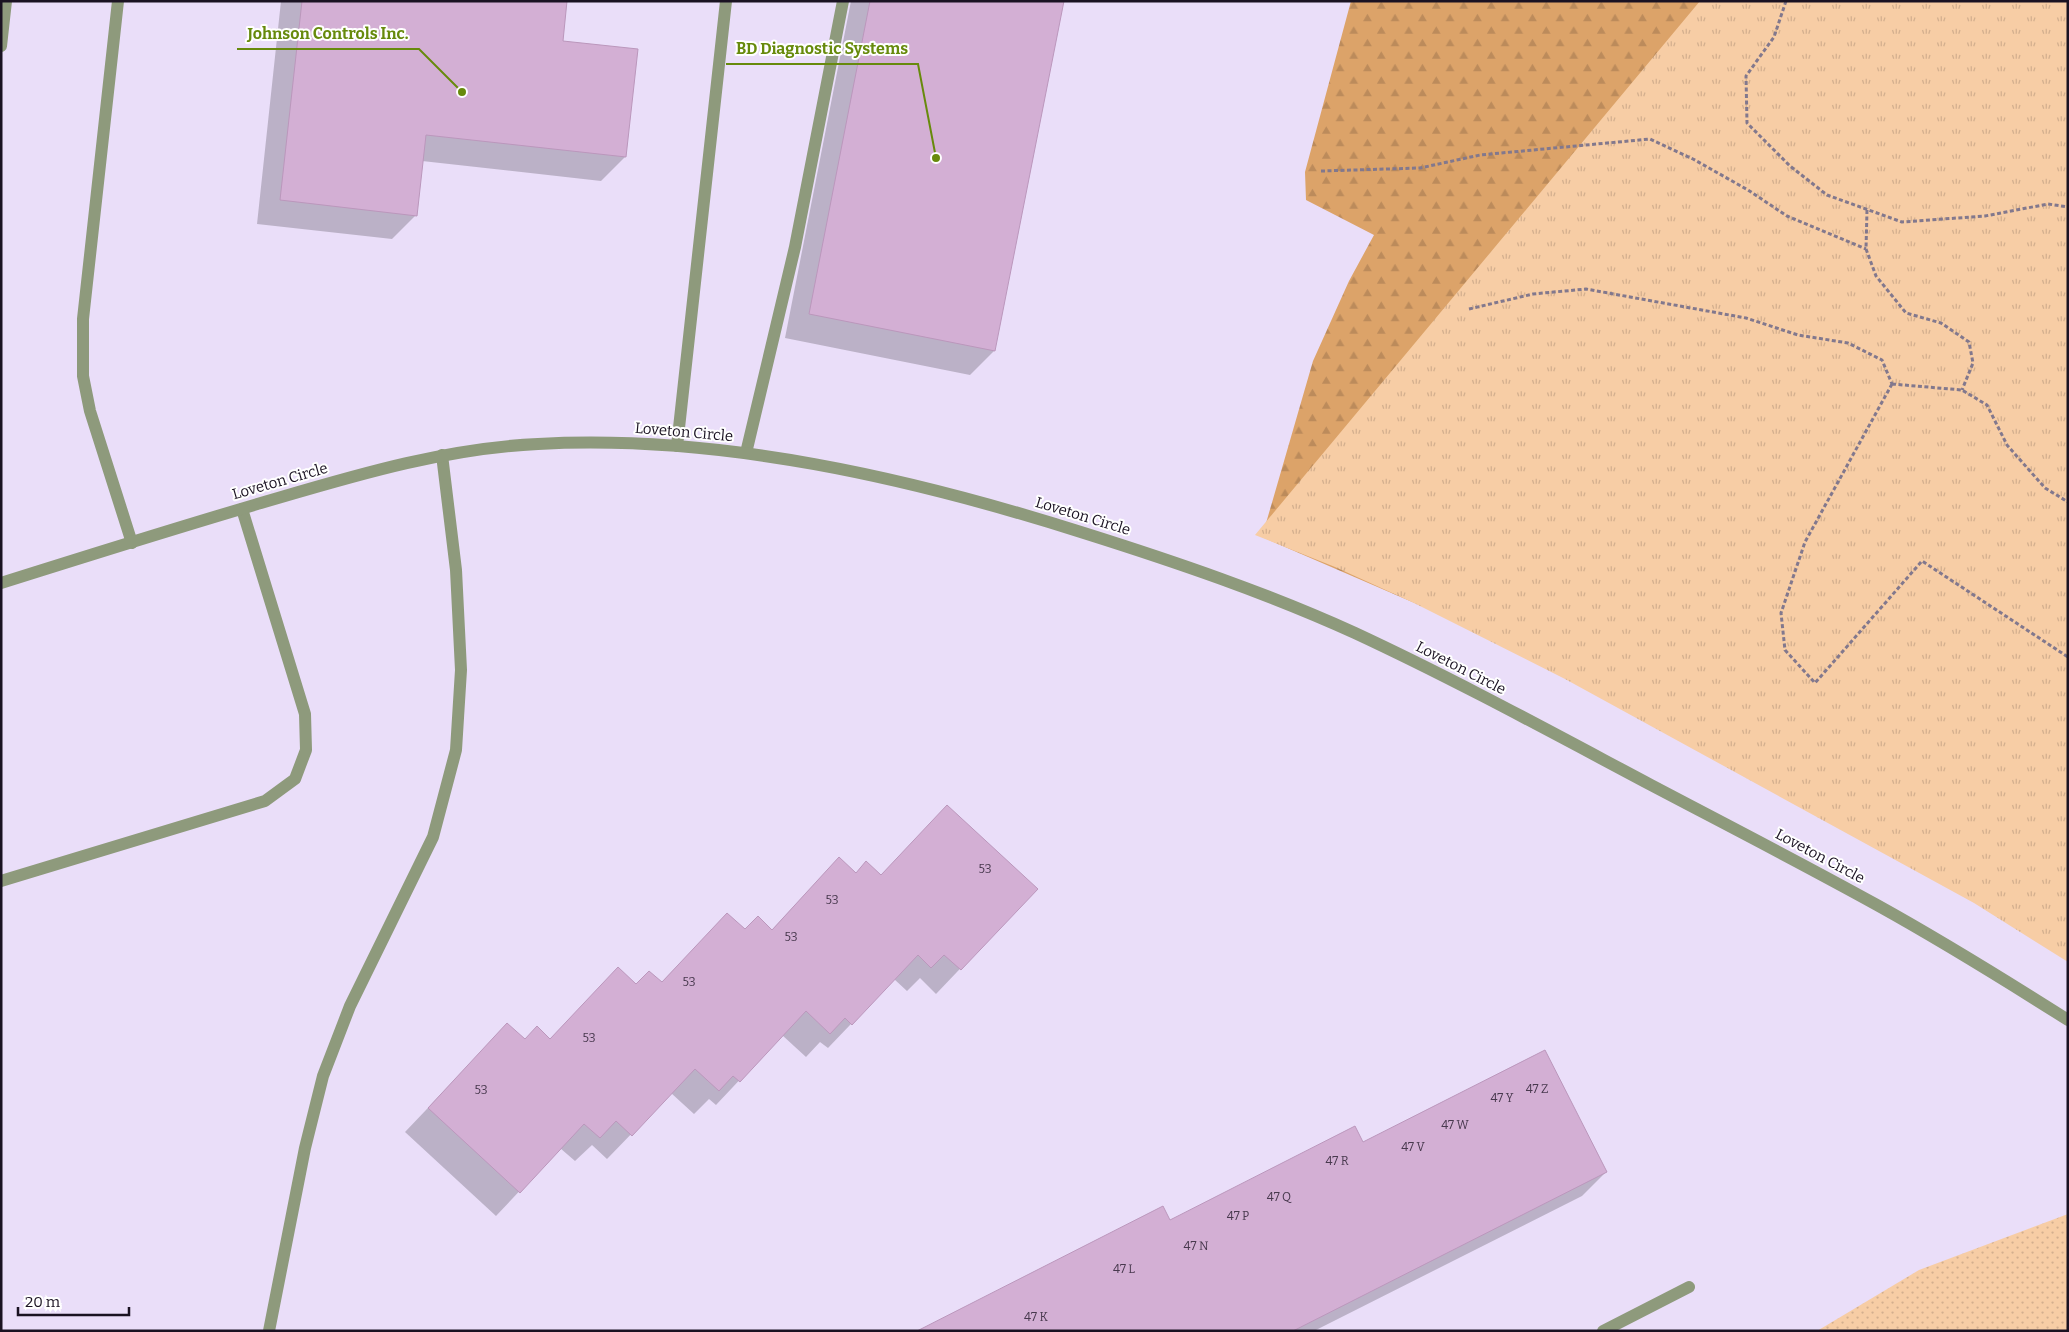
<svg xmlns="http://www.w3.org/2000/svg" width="2069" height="1332" font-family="Bitter,serif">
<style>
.grass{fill:url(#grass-dots)}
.forest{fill:url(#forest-firs)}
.park{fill:url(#park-tufts)}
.shadow{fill:#0003}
.building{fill:#d3afd4;stroke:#bb97bc}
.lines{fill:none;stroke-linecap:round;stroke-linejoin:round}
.path{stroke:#82788d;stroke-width:3;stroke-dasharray:4 2.5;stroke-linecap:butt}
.service{stroke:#8e9a7c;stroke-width:12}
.minor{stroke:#8e9a7c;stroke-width:12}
.labels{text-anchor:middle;stroke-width:4;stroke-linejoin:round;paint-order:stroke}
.number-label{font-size:12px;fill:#48394e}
.street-label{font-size:15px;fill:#1a1222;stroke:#fff}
.leader{fill:none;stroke:#678a0c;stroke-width:2}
.callout-dot{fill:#678a0c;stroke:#fff;stroke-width:2}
.callout-label{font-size:16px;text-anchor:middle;font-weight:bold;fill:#678a0c;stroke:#fff;stroke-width:4;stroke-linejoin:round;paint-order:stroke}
</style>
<defs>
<pattern id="grass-dots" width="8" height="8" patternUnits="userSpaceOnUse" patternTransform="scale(1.25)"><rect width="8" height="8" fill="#f7cda5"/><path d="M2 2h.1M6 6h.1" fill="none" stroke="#d3af8e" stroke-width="1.8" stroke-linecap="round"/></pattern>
<pattern id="forest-firs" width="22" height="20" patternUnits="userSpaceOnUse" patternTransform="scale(1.25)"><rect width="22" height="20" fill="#dca369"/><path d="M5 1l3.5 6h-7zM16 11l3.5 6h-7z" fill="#bc8b5b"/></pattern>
<pattern id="park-tufts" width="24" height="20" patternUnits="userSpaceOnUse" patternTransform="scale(1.25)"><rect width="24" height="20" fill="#f7cda5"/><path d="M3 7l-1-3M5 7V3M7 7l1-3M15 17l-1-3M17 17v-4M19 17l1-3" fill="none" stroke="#d3af8e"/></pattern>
</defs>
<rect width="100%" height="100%" fill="#eadef9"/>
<path class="grass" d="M2068,1214V1331H1817L1919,1270Z"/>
<path class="forest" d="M1351,1H2068L1433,611L1262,537L1313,361L1349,281L1374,235L1306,200L1305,172Z"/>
<path class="park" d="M1700,1H2068V962L1974,903L1565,679L1412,602L1335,567L1255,535Z"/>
<path class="shadow" d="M281,1H566L562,42L625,157L601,181L422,161L416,215L392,239L257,224Z
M851,1H1063L994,351L970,375L785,338Z
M855,874L1036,889L936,994L920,978L907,991L894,979L828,1048L820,1042L806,1057L782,1035L716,1105L709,1099L694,1114L671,1093L607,1159L592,1145L575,1161L560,1148L496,1216L405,1132L507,1025L524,1041L550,1040L618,969L636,986L661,983L727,915L745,931H771L816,883Z
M1362,1144L1606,1172L1582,1196L1314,1331H920L1169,1222Z"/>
<path class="building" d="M302,1H567L563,41L638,49L626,157L426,135L417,216L280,200Z
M870,1H1064L995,351L809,314Z
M947,805L1038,889L961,970L944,955L931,968L918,955L852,1025L845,1018L830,1034L806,1011L740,1082L733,1076L719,1091L695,1069L632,1136L616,1121L600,1138L584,1124L520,1193L428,1108L507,1023L525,1039L537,1026L550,1039L618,967L636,984L649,971L662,982L727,913L745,929L758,916L772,930L839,857L856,873L866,861L881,875Z
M1545,1050L1607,1172L1293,1331H917L1163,1206L1170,1220L1355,1126L1363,1142Z"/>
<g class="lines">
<path class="path" d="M1786,1L1774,37L1746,76L1747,123L1790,166L1827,195L1902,222L1985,216L2048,204L2068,207
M1321,171L1420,168L1480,155L1650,139L1693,159L1748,190L1787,216L1866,249
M1867,210L1866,249L1876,276L1906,313L1941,323L1969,342L1973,363L1962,390
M1469,309L1533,294L1586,289L1746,318L1798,335L1848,343L1882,360L1892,384
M1892,384L1805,542L1781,613L1785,650L1815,683L1922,561L2068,657
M1892,384L1962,390L1987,405L2007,445L2045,488L2068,502"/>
<path class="service" d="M118,1L83,319V376L90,411L132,543
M1,46L6,1
M677,446L726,1
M746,453L795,247L843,1
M1,881L265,801L295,779L306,750L305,714L242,509
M269,1331L305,1148L323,1076L350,1006L433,837L456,750L461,670L456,570L442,455
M1603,1331L1689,1287"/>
<path class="minor" d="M1,583C93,554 185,525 278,498C363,473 449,448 538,444C720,434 911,478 1084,533C1176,562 1267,593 1355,633C1456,680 1553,733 1651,785C1727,825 1803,864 1877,905C1942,941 2005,980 2068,1020"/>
</g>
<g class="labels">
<g class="number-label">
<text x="985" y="873">53</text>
<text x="832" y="904">53</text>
<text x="791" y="941">53</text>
<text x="689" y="986">53</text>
<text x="589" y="1042">53</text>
<text x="1537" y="1093">47 Z</text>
<text x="481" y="1094">53</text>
<text x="1502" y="1102">47 Y</text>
<text x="1455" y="1129">47 W</text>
<text x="1413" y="1151">47 V</text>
<text x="1337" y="1165">47 R</text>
<text x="1279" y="1201">47 Q</text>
<text x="1238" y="1220">47 P</text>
<text x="1196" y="1250">47 N</text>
<text x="1124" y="1273">47 L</text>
<text x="1036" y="1321">47 K</text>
</g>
<g class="street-label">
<text transform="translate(684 432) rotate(5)" y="5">Loveton Circle</text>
<text transform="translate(280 481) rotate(-16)" y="5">Loveton Circle</text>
<text transform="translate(1083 516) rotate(17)" y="5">Loveton Circle</text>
<text transform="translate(1461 668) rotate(27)" y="5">Loveton Circle</text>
<text transform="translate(1820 856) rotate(28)" y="5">Loveton Circle</text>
</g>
</g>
<path class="leader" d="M462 92L419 49H237M936 158L918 64H726"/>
<g class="callout-dot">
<circle cx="462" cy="92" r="5"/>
<circle cx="936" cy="158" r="5"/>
</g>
<g class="callout-label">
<text x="328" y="39">Johnson Controls Inc.</text>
<text x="822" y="54">BD Diagnostic Systems</text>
</g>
<rect width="2069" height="1332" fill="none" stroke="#1a1222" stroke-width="5"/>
<path d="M18 1307v8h111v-8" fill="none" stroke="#1a1222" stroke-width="2.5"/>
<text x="25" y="1307" font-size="15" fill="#1a1222" stroke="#ffffff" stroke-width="4" paint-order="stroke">20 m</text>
</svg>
